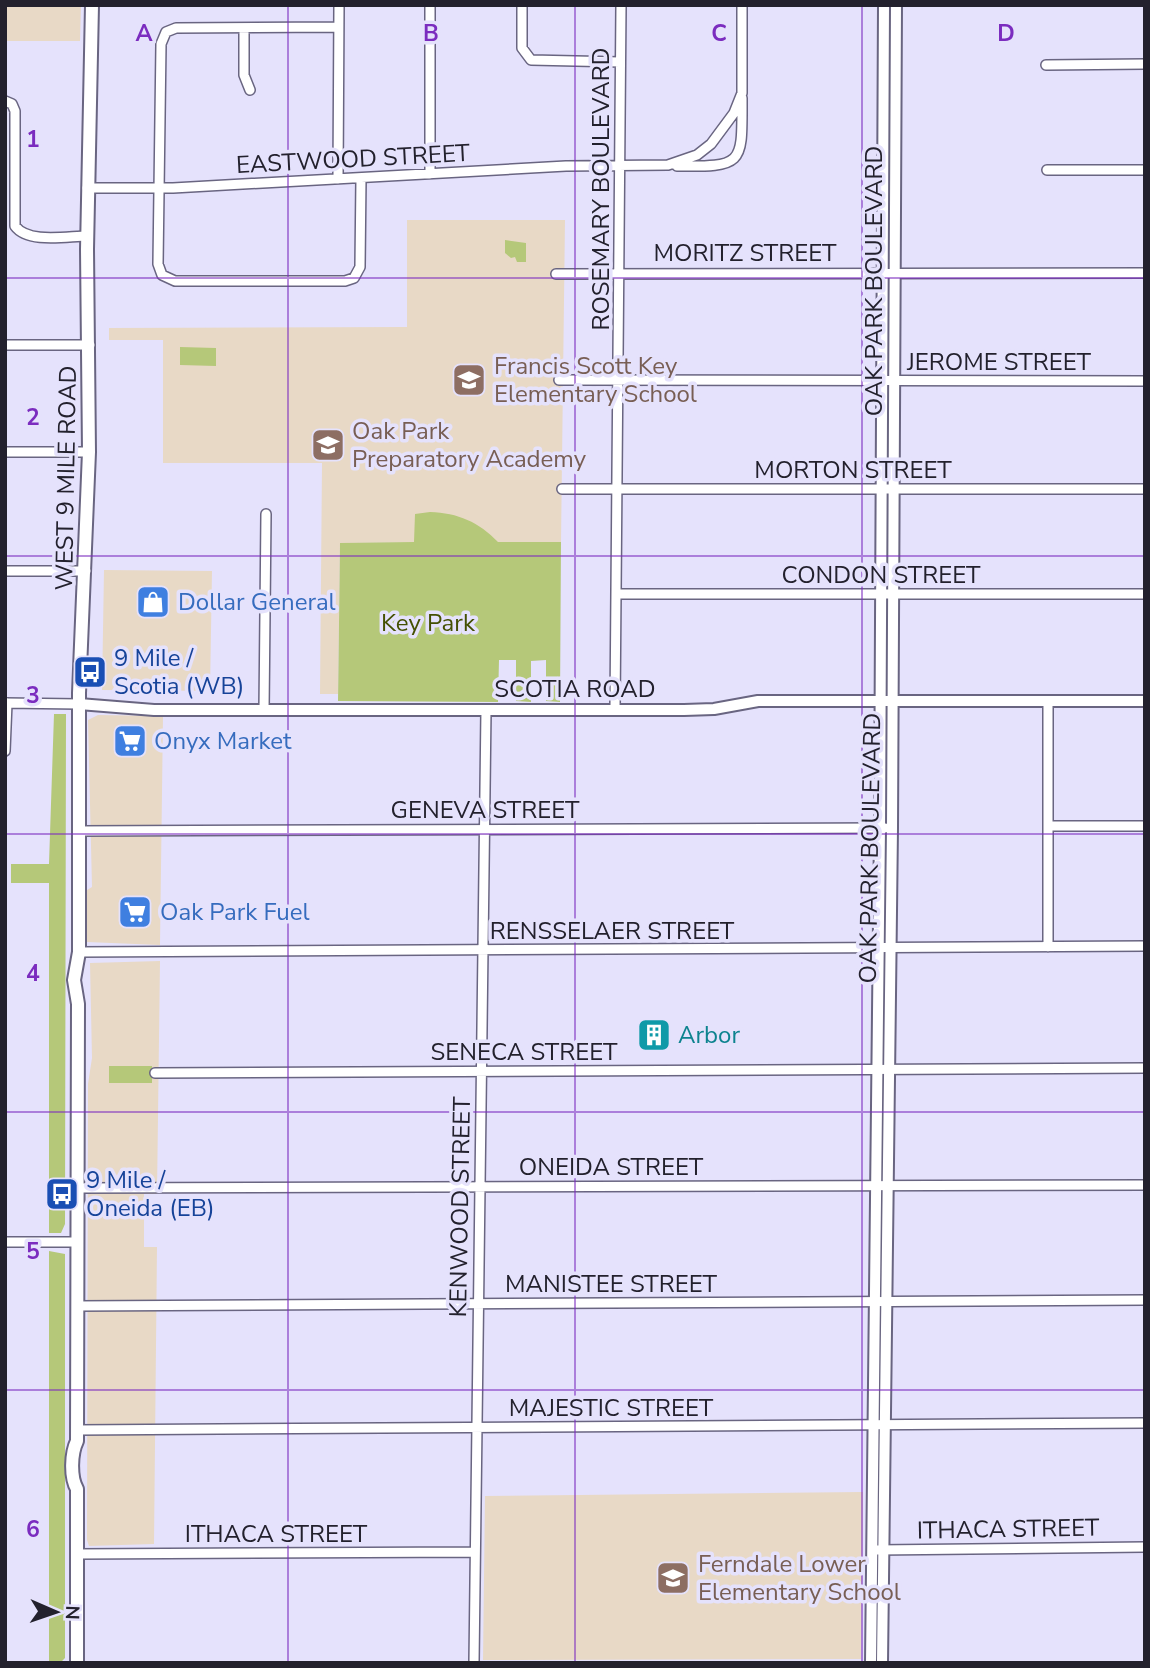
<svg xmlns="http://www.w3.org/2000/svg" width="1150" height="1668" font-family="'Nunito Sans',sans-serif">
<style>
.commercial{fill:#e8d9c6}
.green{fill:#b5c879}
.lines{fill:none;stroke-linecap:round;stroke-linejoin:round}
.minor-casing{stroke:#696581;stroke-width:12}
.tertiary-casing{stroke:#696581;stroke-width:14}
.secondary-casing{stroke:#696581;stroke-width:16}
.minor{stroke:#fff;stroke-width:9}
.tertiary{stroke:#fff;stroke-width:10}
.secondary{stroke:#fff;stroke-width:12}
.grid{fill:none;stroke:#7b2cbf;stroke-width:2;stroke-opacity:0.55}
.labels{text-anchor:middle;stroke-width:7;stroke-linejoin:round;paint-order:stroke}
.street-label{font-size:24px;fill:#23212d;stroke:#e5e2fc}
.education-label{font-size:24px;fill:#785e54;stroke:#e5e2fc;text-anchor:start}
.shop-label{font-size:24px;fill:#366cbe;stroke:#e5e2fc;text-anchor:start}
.park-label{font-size:24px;fill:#445003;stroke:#e5e2fc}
.transit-label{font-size:24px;fill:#164399;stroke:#e5e2fc;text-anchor:start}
.culture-label{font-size:24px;fill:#0d838f;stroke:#e5e2fc;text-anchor:start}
.grid-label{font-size:23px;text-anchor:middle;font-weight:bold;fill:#7b2cbf;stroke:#e5e2fc;stroke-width:7;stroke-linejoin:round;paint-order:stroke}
</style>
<rect width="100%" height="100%" fill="#e5e2fc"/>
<path class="commercial" d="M5,5H81L80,41H5Z
M407,220H565L561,542L340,543L338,694H320L322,463H163V340H109V328L407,327Z
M104,570L212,571L210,691L102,690Z
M98,715L163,716L160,945L87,942V890L92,887L88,720Z
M160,961L157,1194H144V1247H157L154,1544L89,1546L87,1540L88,1084L92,1058L90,963Z
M863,1492L861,1659L483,1660L485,1496Z"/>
<path class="green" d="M505,240L526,243V262H517L515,257L511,258L505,253Z
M180,347L216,348V366L180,365Z
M430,512C458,513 479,522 498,542H561L560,702L546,701V660L531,661V702L516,701V660H499L498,702L338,701L340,543L414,542L415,514Z
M54,714H66L65,1224L61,1233H49V883H11V864H49Z
M109,1066H152V1083H109Z
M49,1251L65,1254V1658L60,1663H49Z"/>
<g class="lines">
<defs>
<path id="minor" d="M522,5V48L531,60L620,62
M338,27L176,28L166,32L161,44L158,264L162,275L175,281H345L354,278L360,267L361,178
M244,29V75L250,90
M1046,65L1145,64
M5,101L12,104L15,111V226C28,244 68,236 87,236
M677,166C745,167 742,164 742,98
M1047,170H1145
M430,174V5
M338,179L339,5
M87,188H173L566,166L668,165L697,155L711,144L734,113L742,93V5
M556,274L1145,273
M5,345H90
M559,380L1145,381
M5,452H89
M562,489H1145
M5,571H86
M616,594H1145
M5,703L79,704
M615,709L621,5
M264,710L266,514
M5,751L7,703
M1048,826H1145
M79,831L885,828
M1048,947V702
M79,952L1145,946
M155,1073L1145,1068
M78,1188L1145,1185
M5,1242H77
M77,1306L1145,1300
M77,1430L1145,1423
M877,1550L1145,1547
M77,1554L475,1552
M474,1663L486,710"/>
<path id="tertiary" d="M79,704L154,710H684L714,709L758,701H1145
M871,1663L880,828L884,5
M882,1663L892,828L896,5"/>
<path id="secondary" d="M77,1663V1489C70,1477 71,1453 77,1441L78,1004L74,980L79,952V693L89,452L87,249L92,5"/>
</defs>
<use href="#minor" class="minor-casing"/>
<use href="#tertiary" class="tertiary-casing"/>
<use href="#secondary" class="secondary-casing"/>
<use href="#minor" class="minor"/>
<use href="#tertiary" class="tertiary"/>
<use href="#secondary" class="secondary"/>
</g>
<path class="grid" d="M288,5V1663M575,5V1663M862,5V1663M5,278H1145M5,556H1145M5,834H1145M5,1112H1145M5,1390H1145"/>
<defs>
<symbol id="school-square" viewBox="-11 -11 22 22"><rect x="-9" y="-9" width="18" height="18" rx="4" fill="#8d6e63" stroke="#e5e2fc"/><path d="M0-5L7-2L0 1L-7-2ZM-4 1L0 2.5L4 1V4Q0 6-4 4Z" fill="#fff"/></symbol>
<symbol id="shop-square" viewBox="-11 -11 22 22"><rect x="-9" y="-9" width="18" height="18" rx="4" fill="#3f7fe0" stroke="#e5e2fc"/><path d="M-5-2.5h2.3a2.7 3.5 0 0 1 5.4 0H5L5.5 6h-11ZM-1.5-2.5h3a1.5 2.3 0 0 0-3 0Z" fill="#fff"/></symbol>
<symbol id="bus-square" viewBox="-11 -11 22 22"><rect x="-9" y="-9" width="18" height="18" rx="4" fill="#1a4fb4" stroke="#e5e2fc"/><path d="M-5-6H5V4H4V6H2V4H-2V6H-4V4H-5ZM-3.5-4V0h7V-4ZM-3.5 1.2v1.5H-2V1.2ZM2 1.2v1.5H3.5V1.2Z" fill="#fff"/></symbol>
<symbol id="supermarket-square" viewBox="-11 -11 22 22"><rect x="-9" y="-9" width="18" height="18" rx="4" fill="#3f7fe0" stroke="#e5e2fc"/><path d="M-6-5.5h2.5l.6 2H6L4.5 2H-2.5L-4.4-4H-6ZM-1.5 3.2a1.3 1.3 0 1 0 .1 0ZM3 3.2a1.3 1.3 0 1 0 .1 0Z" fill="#fff"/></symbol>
<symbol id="building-square" viewBox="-11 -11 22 22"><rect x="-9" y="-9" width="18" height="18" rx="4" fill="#0f9aa8" stroke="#e5e2fc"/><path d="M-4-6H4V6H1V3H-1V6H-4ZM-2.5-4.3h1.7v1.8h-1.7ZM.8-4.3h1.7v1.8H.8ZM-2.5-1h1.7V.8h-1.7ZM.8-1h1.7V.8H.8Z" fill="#fff"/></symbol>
</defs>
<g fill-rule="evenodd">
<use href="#school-square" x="450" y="361" width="38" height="38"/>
<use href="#school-square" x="309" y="426" width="38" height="38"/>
<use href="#shop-square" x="134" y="583" width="38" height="38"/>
<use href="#bus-square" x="71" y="653" width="38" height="38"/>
<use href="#supermarket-square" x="111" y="722" width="38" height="38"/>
<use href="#supermarket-square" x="116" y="893" width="38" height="38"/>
<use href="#building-square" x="635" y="1016" width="38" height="38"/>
<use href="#bus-square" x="43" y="1175" width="38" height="38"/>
<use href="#school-square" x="654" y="1559" width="38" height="38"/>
</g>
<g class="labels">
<g class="street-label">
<text transform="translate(353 159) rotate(-3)" y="8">EASTWOOD STREET</text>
<text transform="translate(601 189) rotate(-90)" y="8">ROSEMARY BOULEVARD</text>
<text x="745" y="261">MORITZ STREET</text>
<text transform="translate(874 281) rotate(-90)" y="8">OAK PARK BOULEVARD</text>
<text x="999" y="370">JEROME STREET</text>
<text x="853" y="478">MORTON STREET</text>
<text transform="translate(66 478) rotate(-89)" y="8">WEST 9 MILE ROAD</text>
<text x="881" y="583">CONDON STREET</text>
<text x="575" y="697">SCOTIA ROAD</text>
<text x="485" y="818">GENEVA STREET</text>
<text transform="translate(870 848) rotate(-89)" y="8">OAK PARK BOULEVARD</text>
<text x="612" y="939">RENSSELAER STREET</text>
<text x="524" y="1060">SENECA STREET</text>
<text x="611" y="1175">ONEIDA STREET</text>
<text transform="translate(460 1207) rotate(-89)" y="8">KENWOOD STREET</text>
<text x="611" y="1292">MANISTEE STREET</text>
<text x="611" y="1416">MAJESTIC STREET</text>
<text transform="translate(1008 1529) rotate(-1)" y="8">ITHACA STREET</text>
<text x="276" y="1542">ITHACA STREET</text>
</g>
<g class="education-label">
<text x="494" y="374">Francis Scott Key<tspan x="494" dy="28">Elementary School</tspan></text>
<text x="352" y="439">Oak Park<tspan x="352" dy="28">Preparatory Academy</tspan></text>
<text x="698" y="1572">Ferndale Lower<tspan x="698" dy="28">Elementary School</tspan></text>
</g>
<g class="shop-label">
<text x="178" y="610">Dollar General</text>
<text x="154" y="749">Onyx Market</text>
<text x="160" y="920">Oak Park Fuel</text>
</g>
<g class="park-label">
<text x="428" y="631">Key Park</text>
</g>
<g class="transit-label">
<text x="114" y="666">9 Mile /<tspan x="114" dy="28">Scotia (WB)</tspan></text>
<text x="86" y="1188">9 Mile /<tspan x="86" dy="28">Oneida (EB)</tspan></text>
</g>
<g class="culture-label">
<text x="678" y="1043">Arbor</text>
</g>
</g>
<g class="grid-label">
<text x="144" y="41">A</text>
<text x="431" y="41">B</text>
<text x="719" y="41">C</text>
<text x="1006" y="41">D</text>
<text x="33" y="147">1</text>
<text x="33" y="425">2</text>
<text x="33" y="703">3</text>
<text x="33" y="981">4</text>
<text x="33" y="1259">5</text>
<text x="33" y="1537">6</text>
</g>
<rect width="1150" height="1668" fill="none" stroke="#23212d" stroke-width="14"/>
<g transform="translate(56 1612) rotate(92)" stroke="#e5e2fc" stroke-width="5" paint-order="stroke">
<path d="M0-5L12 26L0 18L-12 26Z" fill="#23212d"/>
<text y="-10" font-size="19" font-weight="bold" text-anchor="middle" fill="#23212d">N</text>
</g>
</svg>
